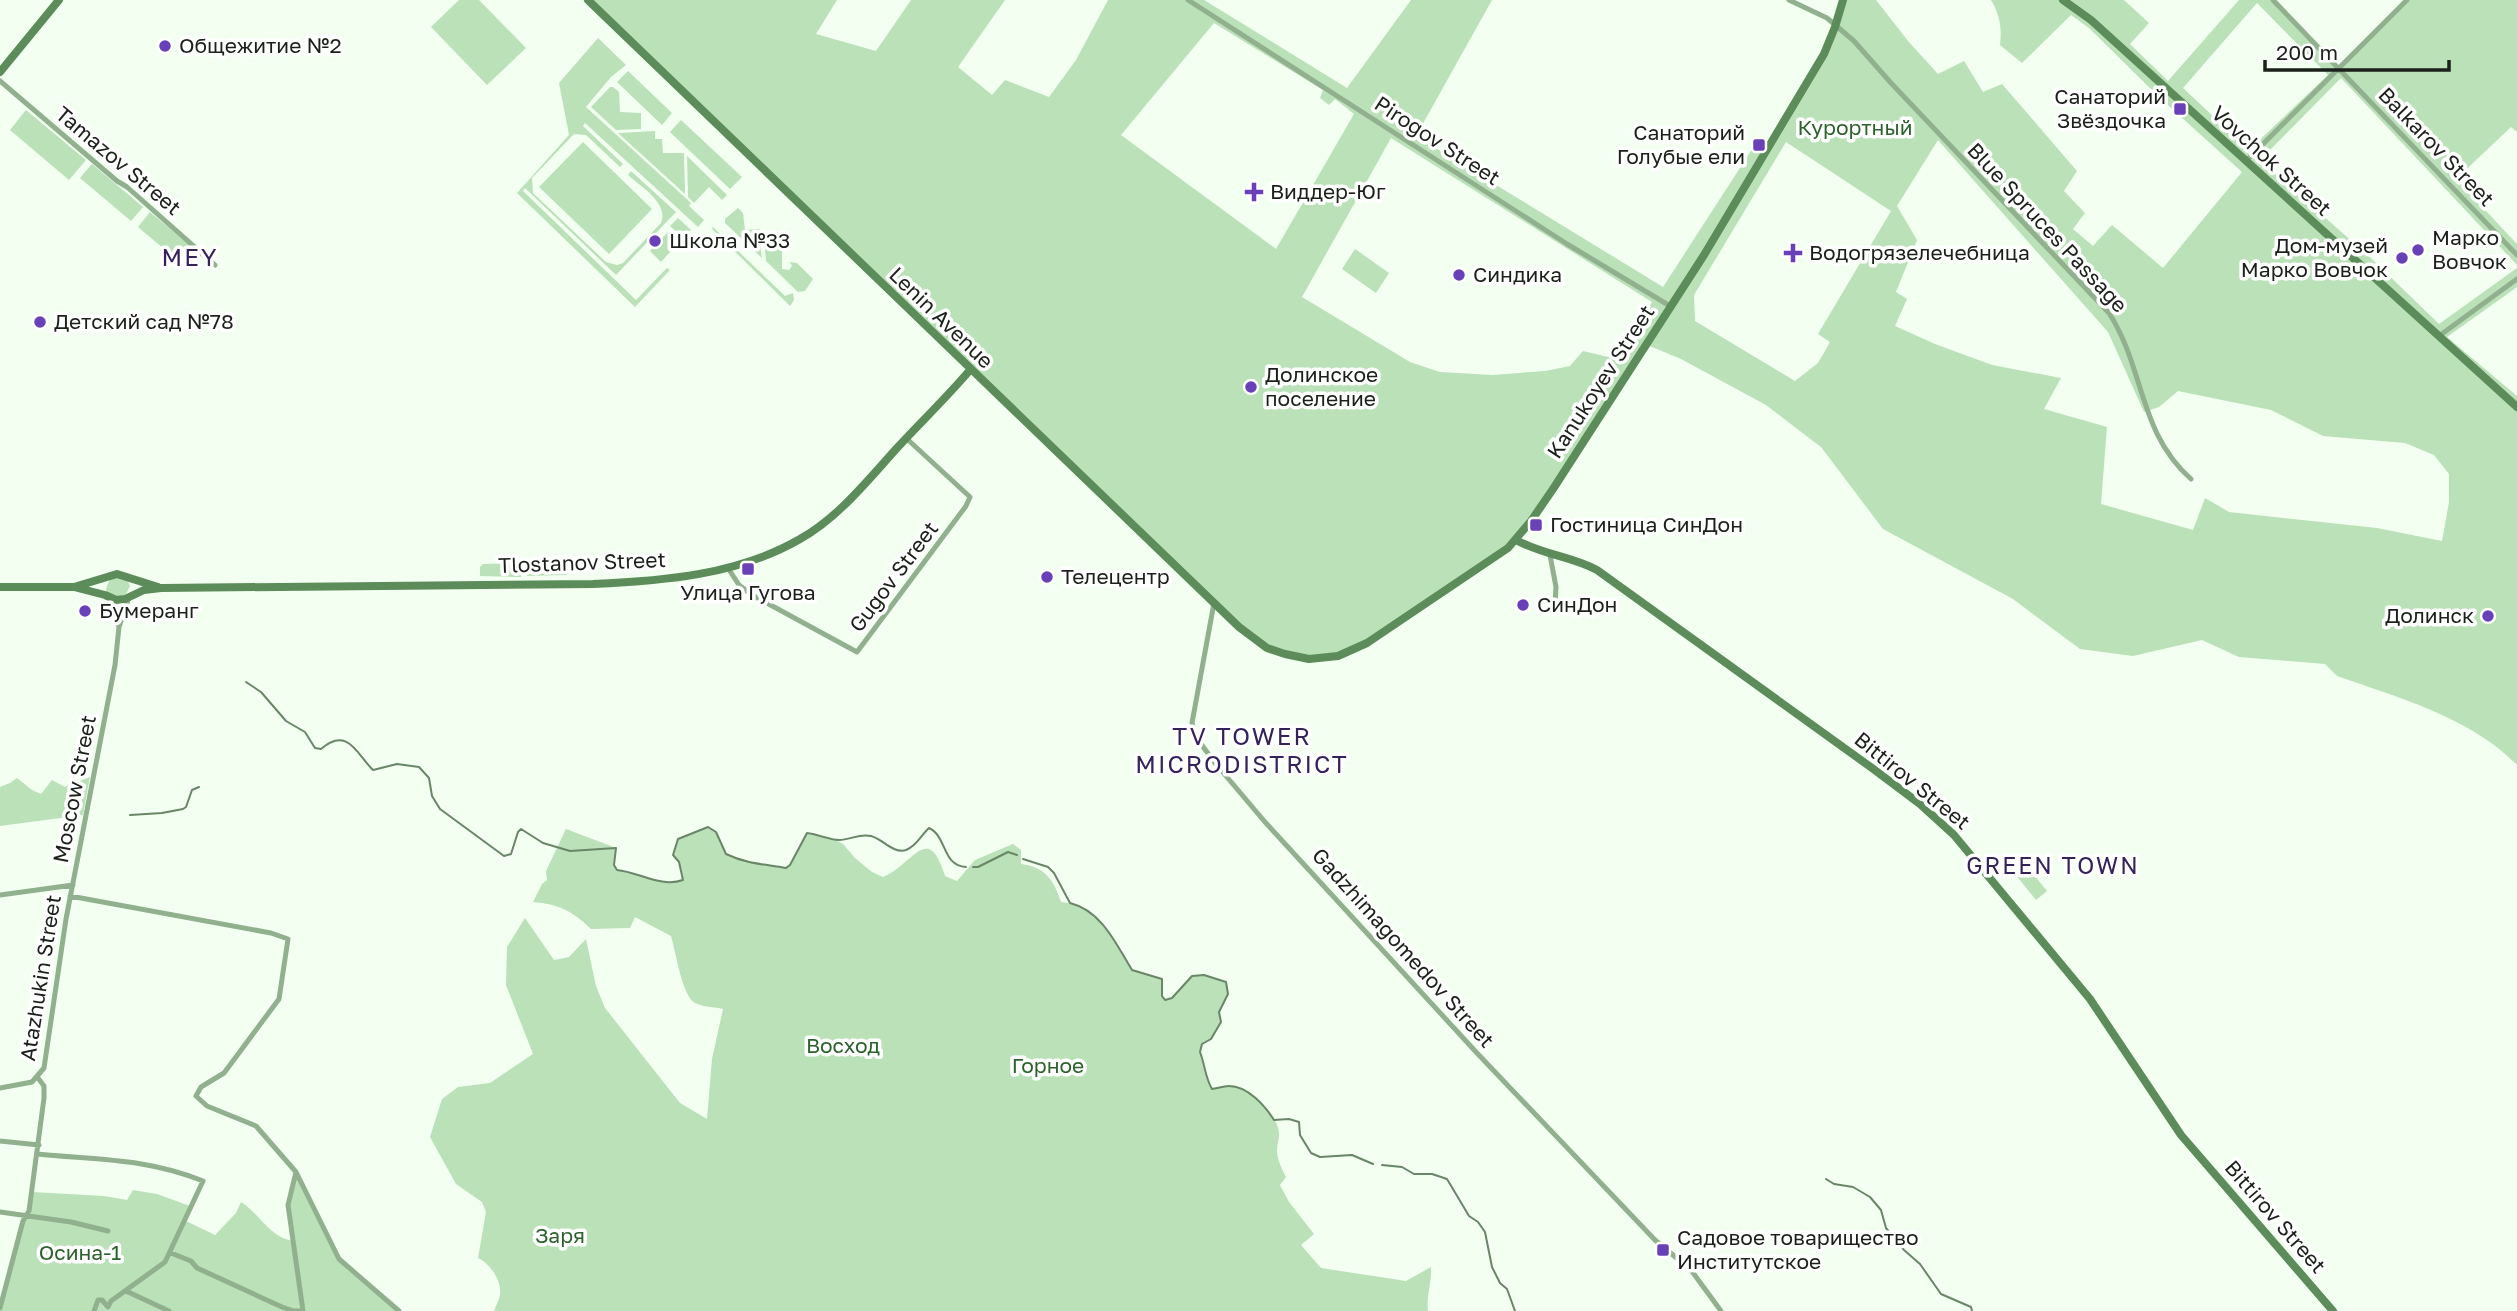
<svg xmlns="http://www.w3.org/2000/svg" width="2517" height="1311" font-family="'Golos Text',sans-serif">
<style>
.green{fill:#bbe1b8;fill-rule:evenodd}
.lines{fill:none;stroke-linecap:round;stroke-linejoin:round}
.stream{stroke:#698667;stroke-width:2}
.street{stroke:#90b08e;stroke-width:5}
.secondary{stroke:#5c8c5a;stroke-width:8}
.poi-dot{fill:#6841b9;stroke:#fff;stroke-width:2.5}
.labels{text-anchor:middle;stroke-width:7;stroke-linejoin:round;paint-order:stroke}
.poi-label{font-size:21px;fill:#1b201a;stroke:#fff;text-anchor:start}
.park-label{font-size:21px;fill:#2c622b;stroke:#fff}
.street-label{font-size:21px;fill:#1b201a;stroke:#fff}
.neighbourhood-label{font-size:23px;letter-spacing:2px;fill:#33225c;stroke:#fff}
.quarter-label{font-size:24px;letter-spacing:2px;fill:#33225c;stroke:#fff}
</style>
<rect width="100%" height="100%" fill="#f2fff1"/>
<path class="green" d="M459,0H479L526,48L487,85L431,27Z
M588,0H837L816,34L876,51L911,0H1005L958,67L992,95L1005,80L1049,97L1076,60L1108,0H1204L1347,88L1411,0H1492L1416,136L1663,287L1758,140L1769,146L1824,54L1843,0H1876L1908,41L1938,74L1964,61L1983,92L2002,84L2077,171L2064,191L2085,213L2073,229L2093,246L2112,225L2163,268L2242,172L2160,98L2089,28L2071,15L2022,63L2000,45C2002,28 2000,15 1991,0H2124L2149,23L2130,44L2168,81L2239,0H2273L2339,69L2407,0H2517V132L2511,127L2456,179L2517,244V265L2341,78L2260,160L2373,260L2439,324L2517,268V287L2447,337L2517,396V765C2470,717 2399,698 2337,676L2325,664L2239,657L2202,640L2133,656L2080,649L2013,599L1883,529L1821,447L1766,405L1681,359L1645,344L1516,540L1367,643L1316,659L1260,643ZM2257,3L2328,75L2249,150L2183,88ZM1214,23L1323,90L1320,98L1329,105L1335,99L1354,114L1276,249L1121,135ZM1391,138L1652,302L1621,360L1583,351L1570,366L1545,371L1492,375L1440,372L1410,362L1302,297ZM1938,140L2108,332L2144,412L2159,407L2178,391L2271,410L2323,436L2405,443L2434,455L2449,474V502L2442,541L2377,528L2229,512L2205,498L2193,530L2101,504L2107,427L2044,409L2061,378L1992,365L1935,344L1895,326L1907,299L1896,292L1917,240L1897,206ZM1786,142L1891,211L1818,334L1830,342L1818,363L1795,381L1695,321L1694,295Z
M598,38L626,65L611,77L586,107L691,203L689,206L704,220L698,227L585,123L583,126L623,164L620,167L586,135L574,134L532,178L533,193L606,262L617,265L623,263L661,223C669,203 641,187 628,175L631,171L676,212L616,275L525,188L523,191L636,300L667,268L670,270L635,307L517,193L569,135L559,83Z
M628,71L672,113L662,125L617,82Z
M610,87H613L619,92L620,112L641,113V129L616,130L591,107Z
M26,110L86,160L69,180L10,130Z
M681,120L742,177L730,189L670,132Z
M655,131V139H662L663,153H684L685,194L618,133Z
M583,142L652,209L609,254L539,187Z
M687,156L727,195L722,200L709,187L694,203L688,197Z
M92,164L143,207L131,221L80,178Z
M738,208L743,213L745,230L761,229L758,232L759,238L761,239L759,240L762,258L725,223V219Z
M150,212L202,255L189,270L138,227Z
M678,218L691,230L684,238L670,226Z
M713,227L785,296L793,293L794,300L790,306L712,229Z
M669,231L680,241L661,262L650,251Z
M782,248V269L789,270L792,266L790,262L797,263L813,279L805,291L798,292L766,261L765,249Z
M1355,249L1389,273L1376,293L1342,269Z
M566,562L569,564V573L566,575L527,576L526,563Z
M521,563V577L480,576V567L483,564Z
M115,577L128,581L130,586L126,594L119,597L107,592L106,589L109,581Z
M90,777L83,815L0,826V787L10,783L17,778L32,790L41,794L52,780L65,787Z
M708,827L716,832L726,854C746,864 764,864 786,868L790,865L807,833L830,837L843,844L855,858L872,872L883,877C912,866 928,820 945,876L957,881L975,860L1013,844L1021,850V864C1045,867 1054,880 1061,902C1100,906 1113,940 1132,970L1162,979V996L1164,1000L1172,998L1192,976L1204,975L1226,982L1228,994L1219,1012L1221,1022L1211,1039L1202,1044L1200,1052C1205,1065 1204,1077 1213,1089C1218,1088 1224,1086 1229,1086C1248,1086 1274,1111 1278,1128C1281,1136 1277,1142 1277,1150C1277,1160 1282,1169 1286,1177L1280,1185L1289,1202L1314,1234L1301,1245L1321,1268L1406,1281L1431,1267C1432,1282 1426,1296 1428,1311H494C496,1306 499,1300 500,1295C502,1281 490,1263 478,1258L486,1212L482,1202L456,1184L430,1137L442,1099L458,1087L490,1083L533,1054L506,985L507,947L525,918L554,960L569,957L586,939L596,986L605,1008L680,1103L707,1119L712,1059L723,1009C715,1007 702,1007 695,1003C682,996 676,952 671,936L635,917L630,928L591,929C573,911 558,904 533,902L542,884L547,880L546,871L566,829L616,848L614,864L617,870C638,872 662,888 683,880L679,862L673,855L678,839Z
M2026,865L2047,891L2036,900L2015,874Z
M296,1172L339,1259L399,1311H0L23,1221L29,1211L32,1192L104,1196L127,1200L133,1190L157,1194L190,1206L184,1220L215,1235L236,1213L241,1202C260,1214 269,1237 293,1241L288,1205Z"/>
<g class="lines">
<path class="stream" d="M246,682L261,692L286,721L305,732L315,748L321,749C348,725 358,756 373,770L397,764L419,767L429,778L432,796L440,809L504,856L511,854L518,832L521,829L543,843L570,851L616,848L614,865L617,870C639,872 661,888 683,880L679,862L673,855L678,839L708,827L716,832L726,854C747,864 763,864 786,868L790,865L807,833C817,834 829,840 839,840C850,840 860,833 871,836C883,839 893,854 906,850C917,846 921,835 929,828C947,836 942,866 966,867
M130,815L162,813L183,809L186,807L192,790L199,787
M1023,859L1048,867L1054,873L1070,903C1102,911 1116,944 1132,970L1162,979V996L1165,1000L1172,998L1192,976L1204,975L1226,982L1228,994L1219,1012L1221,1022L1211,1039L1202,1044L1200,1052C1205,1065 1205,1077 1212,1089C1218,1088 1224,1086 1229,1086C1248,1086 1265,1106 1274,1120L1289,1119L1299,1122L1300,1135L1311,1153L1320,1157L1352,1155L1373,1164
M973,867H978L1008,852L1017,855
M1382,1165L1402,1167L1414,1174H1432L1447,1179L1469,1216L1478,1222L1485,1232L1492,1267L1500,1283L1507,1289L1515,1311
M1826,1179L1834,1184L1853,1187L1870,1197L1881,1210L1886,1228L1904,1250L1920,1264L1941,1294L1971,1307L1972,1311"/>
<path class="street" d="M1188,0L1567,244L1670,306
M1789,0L1827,18L1854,41L1891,83L2109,313C2145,369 2138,432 2191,479
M2273,0L2517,255
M0,81L117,181L127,187L215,265
M2246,161L2407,0
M2439,336L2517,279
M1550,555L1556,587L1555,604
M728,568L739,585L752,595L857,652L966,506L970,497L906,438
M108,597L119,627
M1214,603L1192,723L1196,737L1215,763L1265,822L1476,1052L1655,1240L1691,1270L1721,1311
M0,895L73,885
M70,896L271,933L288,939L279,999L224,1073L201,1087L196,1096L207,1106L256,1126L296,1172L339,1259L399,1311
M0,1088L32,1082L44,1068L66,919L115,665L119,627L129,597
M0,1141L39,1145
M37,1154C96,1160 147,1158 203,1181L165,1262L111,1301L108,1307L102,1300H98L94,1311
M296,1172L288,1205L303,1311
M0,1212L71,1222L108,1231
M171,1253L191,1261L197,1268L282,1307L294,1311H303
M126,1291L169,1311
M0,1308L23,1221L29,1211L44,1098V1086L38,1078"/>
<path class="secondary" d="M588,0L1239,627L1267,648L1285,654L1309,659L1338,656L1367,643L1508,548L1531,521L1553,489L1704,255L1824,54L1835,27L1843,0
M2063,0L2091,20L2517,407
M0,72L59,0
M1516,540C1543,555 1571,556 1597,570L1872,768L1920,804L1954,835L2090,999L2181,1135L2333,1311
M0,587H74L117,574L158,587
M74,587L105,595L116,600L125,599L144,590L161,588L593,584C663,581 738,575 800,539C838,518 868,480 897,448C921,422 947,397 970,370"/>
</g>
<g class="poi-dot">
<circle cx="165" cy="46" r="7"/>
<rect x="2173" y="102" width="14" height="14" rx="3.5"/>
<rect x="1752" y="138" width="14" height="14" rx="3.5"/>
<path d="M1250.5 181.5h7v7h7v7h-7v7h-7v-7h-7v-7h7z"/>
<circle cx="655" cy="241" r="7"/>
<circle cx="2418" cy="250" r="7"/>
<path d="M1789.5 242.5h7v7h7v7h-7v7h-7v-7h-7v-7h7z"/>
<circle cx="2402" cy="258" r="7"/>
<circle cx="1459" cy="275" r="7"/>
<circle cx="40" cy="322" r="7"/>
<circle cx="1251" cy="387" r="7"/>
<rect x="1529" y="518" width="14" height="14" rx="3.5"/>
<rect x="741" y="562" width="14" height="14" rx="3.5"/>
<circle cx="1047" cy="577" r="7"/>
<circle cx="1523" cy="605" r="7"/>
<circle cx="85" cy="611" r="7"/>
<circle cx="2488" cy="616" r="7"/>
<rect x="1656" y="1243" width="14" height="14" rx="3.5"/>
</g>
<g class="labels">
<g class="poi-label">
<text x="179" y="53">Общежитие №2</text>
<text x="2166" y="104" text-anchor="end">Санаторий<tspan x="2166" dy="24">Звёздочка</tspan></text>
<text x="1745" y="140" text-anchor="end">Санаторий<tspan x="1745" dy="24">Голубые ели</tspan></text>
<text x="1270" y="199">Виддер-Юг</text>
<text x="2432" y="245">Марко<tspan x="2432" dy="24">Вовчок</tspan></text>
<text x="669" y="248">Школа №33</text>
<text x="2388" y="253" text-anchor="end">Дом-музей<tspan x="2388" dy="24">Марко Вовчок</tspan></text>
<text x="1809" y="260">Водогрязелечебница</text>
<text x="1473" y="282">Синдика</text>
<text x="54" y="329">Детский сад №78</text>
<text x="1265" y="382">Долинское<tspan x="1265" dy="24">поселение</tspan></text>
<text x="1550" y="532">Гостиница СинДон</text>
<text x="1061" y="584">Телецентр</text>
<text x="748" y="600" text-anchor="middle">Улица Гугова</text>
<text x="1537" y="612">СинДон</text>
<text x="99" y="618">Бумеранг</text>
<text x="2474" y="623" text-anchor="end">Долинск</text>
<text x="1677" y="1245">Садовое товарищество<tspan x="1677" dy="24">Институтское</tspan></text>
</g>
<g class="park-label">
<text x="1855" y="135">Курортный</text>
<text x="843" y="1053">Восход</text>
<text x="1048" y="1073">Горное</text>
<text x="560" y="1243">Заря</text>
<text x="80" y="1260">Осина-1</text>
</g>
<g class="street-label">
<text transform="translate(1437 141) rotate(33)" y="7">Pirogov Street</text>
<text transform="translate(2436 147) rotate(46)" y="7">Balkarov Street</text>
<text transform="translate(118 161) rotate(40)" y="7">Tamazov Street</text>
<text transform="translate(2271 161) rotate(42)" y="7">Vovchok Street</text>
<text transform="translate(2047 228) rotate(47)" y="7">Blue Spruces Passage</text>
<text transform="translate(941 318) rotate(44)" y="7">Lenin Avenue</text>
<text transform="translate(1601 382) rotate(-57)" y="7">Kanukoyev Street</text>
<text transform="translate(582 563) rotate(-2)" y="7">Tlostanov Street</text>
<text transform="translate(894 577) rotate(-53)" y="7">Gugov Street</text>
<text transform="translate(1912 781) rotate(39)" y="7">Bittirov Street</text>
<text transform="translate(75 789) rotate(-79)" y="7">Moscow Street</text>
<text transform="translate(1403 948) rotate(48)" y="7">Gadzhimagomedov Street</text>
<text transform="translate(41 978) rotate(-81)" y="7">Atazhukin Street</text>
<text transform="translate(2275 1217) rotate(49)" y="7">Bittirov Street</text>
</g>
<g class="neighbourhood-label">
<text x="2053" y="874">GREEN TOWN</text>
</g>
<g class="quarter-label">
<text x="190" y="266">MEY</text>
<text x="1242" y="745">TV TOWER<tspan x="1242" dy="28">MICRODISTRICT</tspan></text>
</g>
</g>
<path d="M2265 60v10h184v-10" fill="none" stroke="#1b201a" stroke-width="3.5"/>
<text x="2276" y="60" font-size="21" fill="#1b201a" stroke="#ffffff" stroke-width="5" paint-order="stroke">200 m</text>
</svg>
